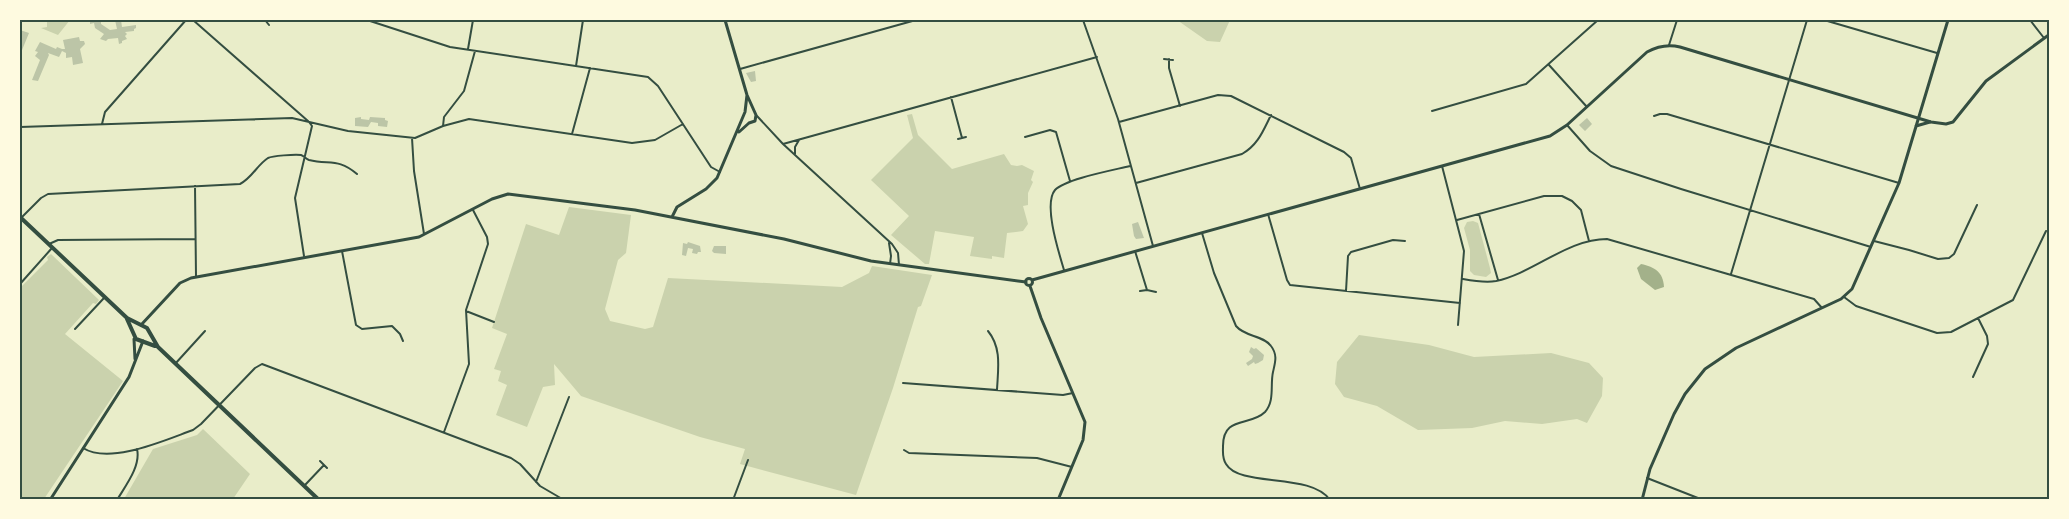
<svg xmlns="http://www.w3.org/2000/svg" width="2069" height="519" font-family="Literata,serif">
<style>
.green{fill:#cad2ad}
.water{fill:#a3b18a}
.building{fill:#bcc5a7}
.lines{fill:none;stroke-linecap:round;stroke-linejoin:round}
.minor{stroke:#344e41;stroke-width:2}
.tertiary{stroke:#344e41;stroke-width:3}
.secondary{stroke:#344e41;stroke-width:3}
.trunk{stroke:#344e41;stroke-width:4}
.neatline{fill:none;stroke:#344e41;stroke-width:2}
</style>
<rect width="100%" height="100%" fill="#e9edc9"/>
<path class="green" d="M47,20H70L58,35L41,28L47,27Z
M1177,20H1230L1220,42L1207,41Z
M912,114L918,135L952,169L1004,154L1011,165L1017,166L1022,165L1034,171L1031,180L1033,182L1028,193V205L1023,206L1028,224L1023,231L1007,233L1004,258L992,256V259L970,256L974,237L935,231L929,264H925L891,235L909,216L871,180L913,138L907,115Z
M569,207L631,215L626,253L618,260L605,309L610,321L645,329L653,327L668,278L842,287L869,273L872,266L932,275L921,306L918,307L893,388L856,495L740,464L745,449L700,437L581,396L554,364L555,385L543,387L527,427L496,415L507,385L498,381L501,371L494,369L507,334L492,328L526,224L559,235Z
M1473,221L1478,223L1490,268L1491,273L1486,277L1474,275L1470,271V250L1464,228L1467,222Z
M51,254L99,300L96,304L93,303L65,334L123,381L44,499H20V288L48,260L47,257Z
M1359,335L1429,345L1474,357L1551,353L1589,363L1603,378L1602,396L1587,423L1577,419L1542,424L1505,421L1472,428L1418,430L1377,406L1344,397L1335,384L1337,362Z
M203,429L250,474L233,499H124L153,449L197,435Z"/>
<path class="water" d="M1641,264C1655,267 1663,272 1664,287L1655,290L1641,279L1637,268Z"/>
<path class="building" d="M90,20H101V24L110,30L117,29L115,20H121L122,27L136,25V28L134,29V31L125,32L127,34L125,36L127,39L122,41V43L119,44L118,38L108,39L106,41L100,39L104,34L95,28L94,23L90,24Z
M20,30L29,33L20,55Z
M79,37L80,41H84L85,44L80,49L83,63L73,65L72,57L66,58V53L62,51L59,57L48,53L49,55L38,81L32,80L40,60L35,56L38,52L35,51L40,42L56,49L57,47L62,49H65L63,40Z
M755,71L756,81L751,82L746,73Z
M361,117V119L369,120L370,117L385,118V120L388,121L387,127L378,126V123L371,122L368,127L355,126V118Z
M1587,118L1592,124L1585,131L1579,125Z
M1138,222L1144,238L1136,239L1134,236L1132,224Z
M688,242L700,246L701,252H698L697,254L692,253L693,249L688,248L686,256L682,255L683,243L687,244Z
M714,246H726V254L714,253L712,251Z
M1251,347L1254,349L1256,348L1264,355L1263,360L1258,363L1255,364L1254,362L1248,366L1246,363L1252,359L1253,356L1249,352Z"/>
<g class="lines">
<path class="minor" d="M193,20L308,121
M265,20L269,25
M367,20L450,47L648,77L658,86L711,167L720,172
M1083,20L1118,119L1153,246
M1824,20L1937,53
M2030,20L2044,38
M1669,45L1677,20
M468,49L473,20
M1164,59L1173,60
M1169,59V68L1180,106
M1549,65L1587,107
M576,66L583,20
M740,69L916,20
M951,97L962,138
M1432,111L1526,84L1598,20
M757,116L783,144L892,244L898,253L899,265
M1654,116L1660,114H1667L1899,183
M1119,122L1218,95L1231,96L1344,152L1351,158L1360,189
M102,124L105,112L186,20
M1567,125L1590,151L1611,166L1681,189L1871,247
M443,126L444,117L464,91L475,51
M20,127L292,118L348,131L415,138L443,126L469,119L632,143L655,140L683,124
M572,134L590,68
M1025,137L1050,130L1056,132L1070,181
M412,138L414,171L424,234
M958,139L966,137
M783,144L1097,57
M795,154V147L799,140
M1442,166L1464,251L1458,325
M1136,183L1242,154C1258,145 1263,131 1271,115
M195,186L196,276
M1268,214L1287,280L1290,285L1460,303
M1479,214L1498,280
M22,217L41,198L48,194L240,184C252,178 257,165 268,158C272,156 295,154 301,155C304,156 306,159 309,160C330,165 338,158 357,174
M1457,220L1544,196H1562L1572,201L1581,210L1589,241
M1202,233L1214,273L1236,326C1245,337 1263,335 1271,346C1278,355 1275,363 1273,372C1270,385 1275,401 1265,412C1250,427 1223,415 1223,446C1223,452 1222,458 1226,464C1240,488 1311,472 1330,500
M1874,241L1909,250L1938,259L1949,258L1954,254L1977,205
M889,243L891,256L890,264
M49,244L58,240L195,239
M342,251L356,325L362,329L392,326L400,334L403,341
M1135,251L1147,290
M304,256L295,198L312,126L309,122
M1064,270C1059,253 1043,204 1055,190C1065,179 1114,170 1130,166
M1731,274L1807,20
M1463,279C1474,281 1485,283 1496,281C1534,273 1567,239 1607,239L1814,299L1822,308
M20,284L52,248
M1140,291L1147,290L1156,292
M1346,291L1348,256L1351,252L1393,240L1405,241
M1844,297L1856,306L1937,333L1951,332L2013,300L2046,231
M466,311L494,322
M75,329L104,298
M988,331C1002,348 998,369 997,390
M175,364L205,331
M1973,377L1988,344L1987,336L1978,318
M903,383L1063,395L1073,393
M444,432L469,364L466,310L488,244L487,237L473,210
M83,448C110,465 165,440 193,430L201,424L255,368L262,364L511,458L520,464L540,486L564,500
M904,450L909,453L1037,458L1072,467
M320,461L327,468
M1647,478L1703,500
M536,482L569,397
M305,485L324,465
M117,500C126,485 141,466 137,449
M733,500L748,460"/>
<path class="tertiary" d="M725,20L747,95L756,115L755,121L749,123
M1916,126L1930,122
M739,132L749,123
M672,217L677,207L706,189L717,178L745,112L747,95
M141,325L180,283L191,278L419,237L492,199L508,194L635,210L784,239L871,261L1026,282
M134,339L135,359
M50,500L129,377L143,341
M1642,500L1650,469L1674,414L1685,394L1705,369L1736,348L1841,299L1852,289L1899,183L1948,20"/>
<path class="secondary" d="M1025.5 282a3.5 3.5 0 1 1 7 0a3.5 3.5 0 1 1-7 0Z
M1032,280L1550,136L1567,125L1647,52C1658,46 1668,44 1680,47L1931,122L1946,124L1953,122L1986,81L2050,34
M1030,286L1041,318L1085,422L1083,440L1058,500"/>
<path class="trunk" d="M20,217L127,318L147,328L158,347L319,500
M127,319L136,339L155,346"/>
</g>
<rect width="2069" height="519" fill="none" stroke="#fefae0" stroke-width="42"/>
<rect x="21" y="21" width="2027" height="477" class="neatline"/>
</svg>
